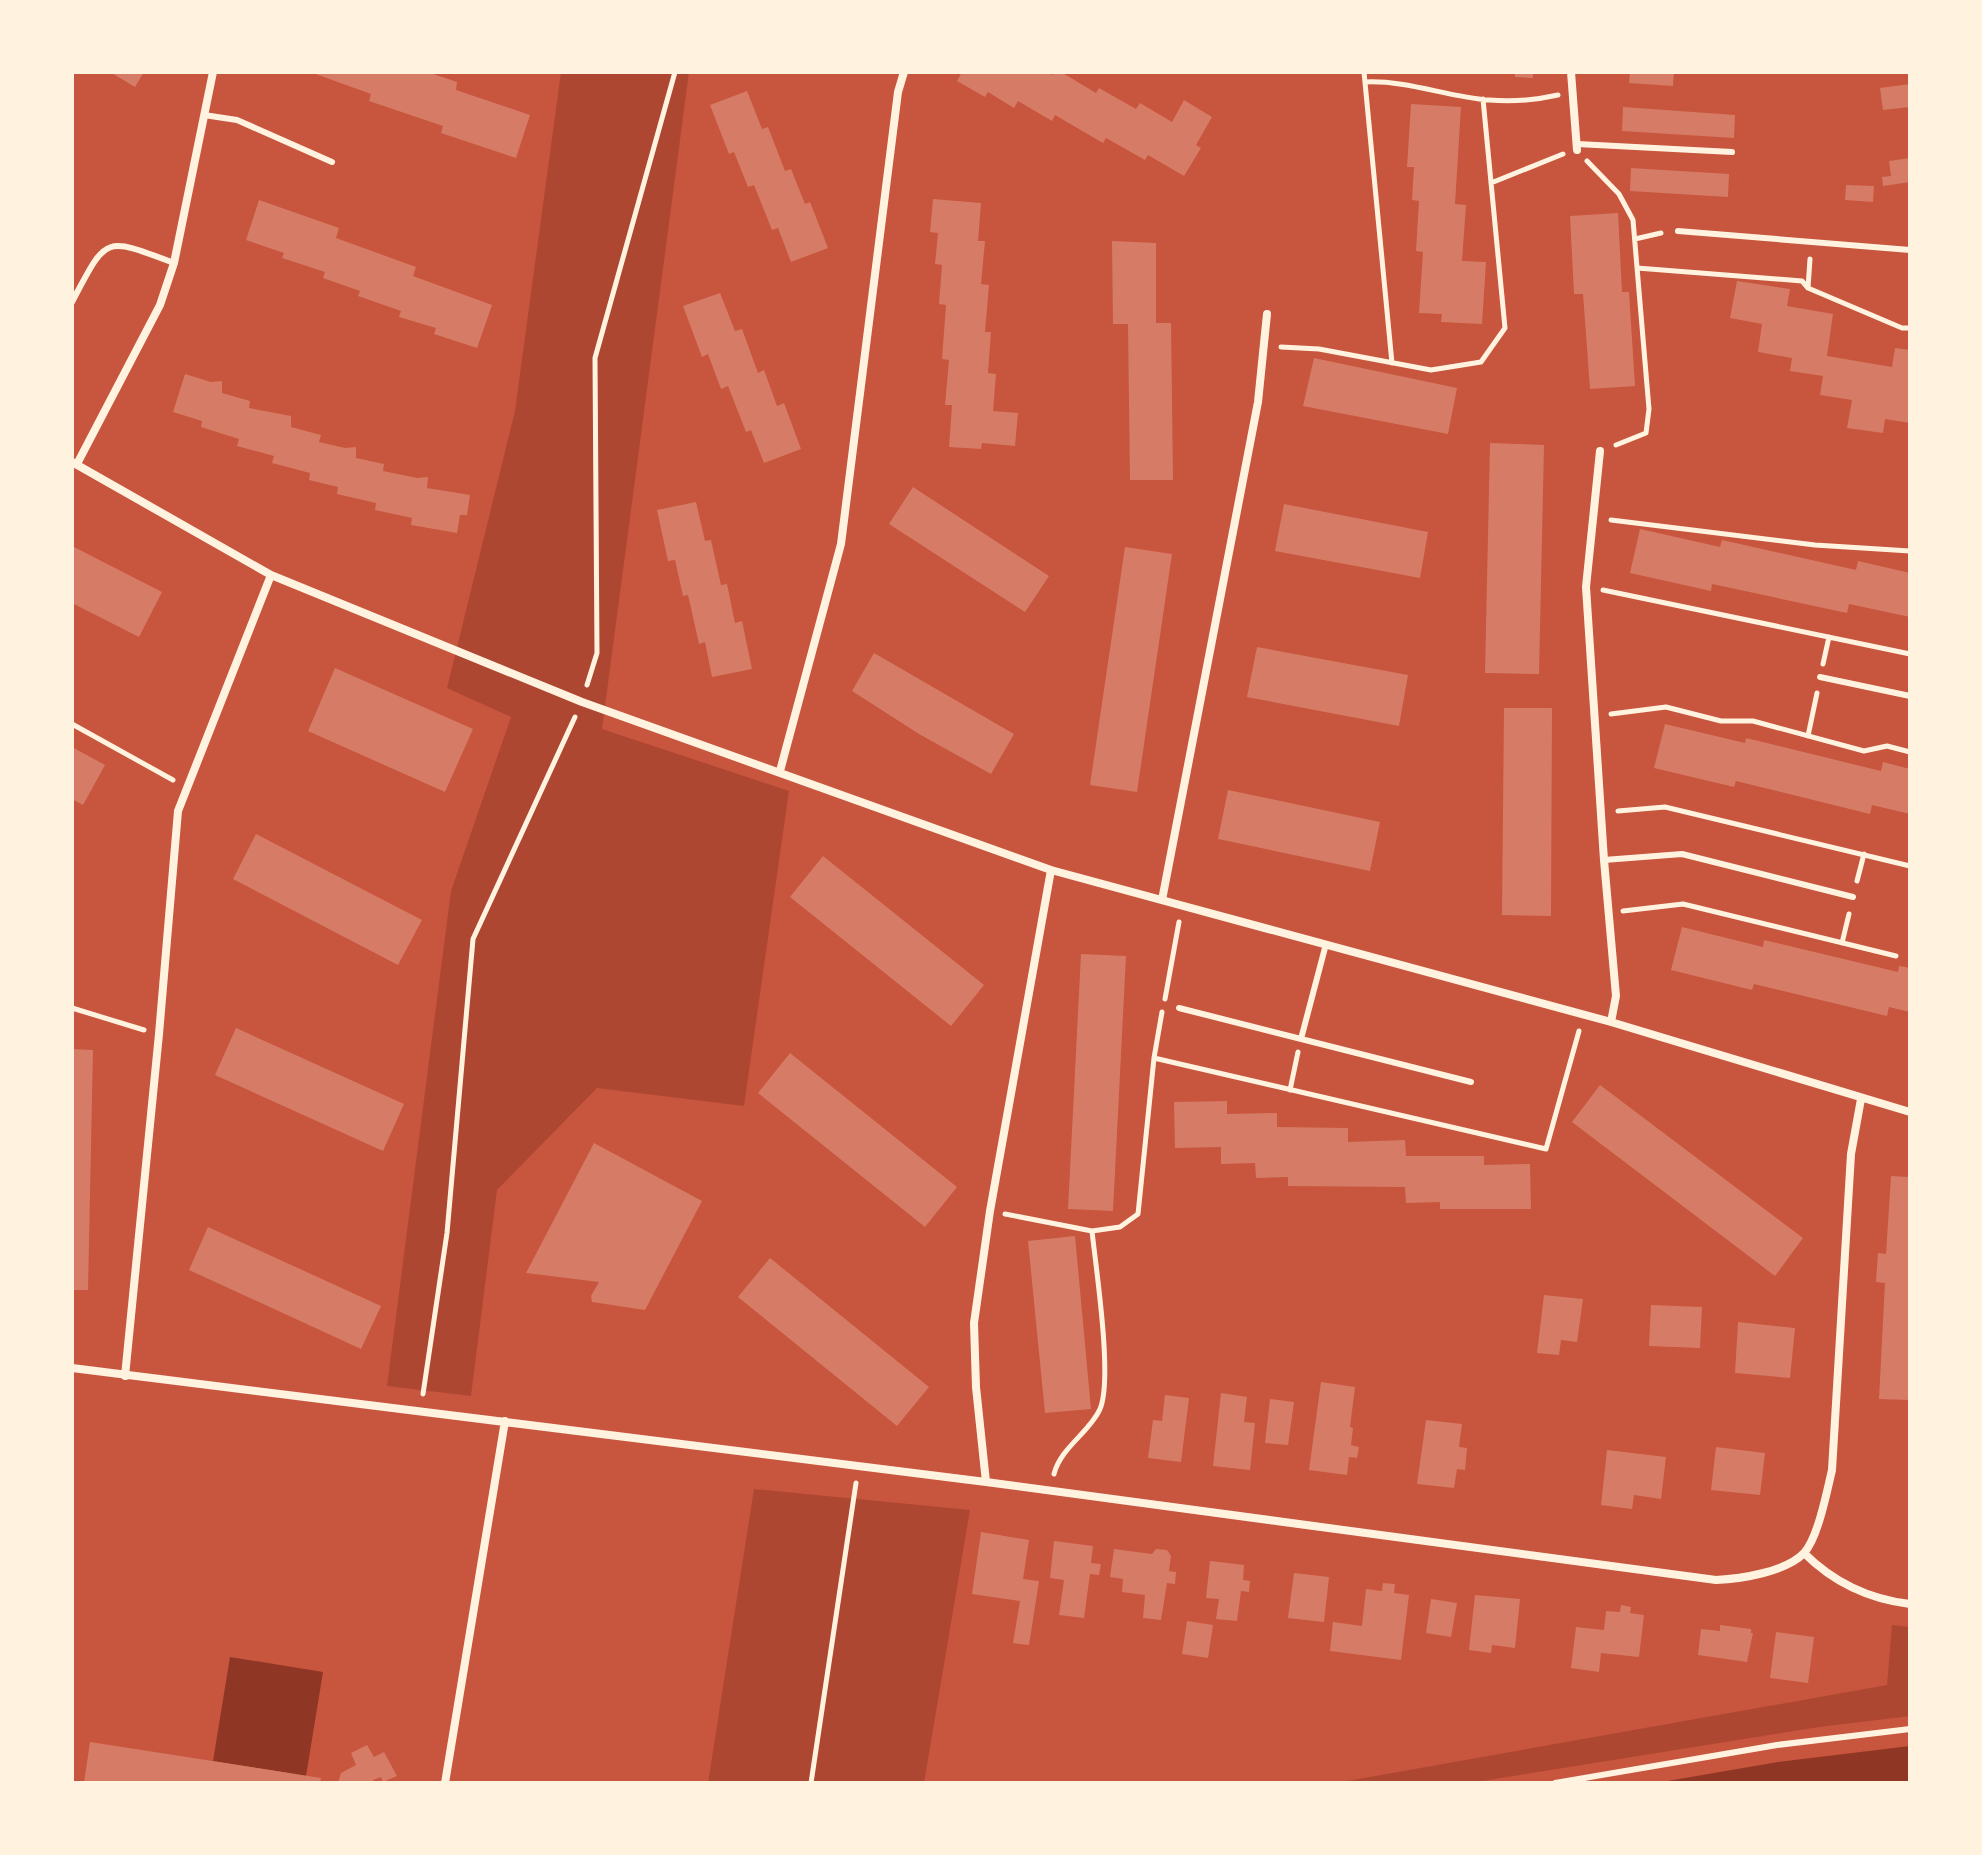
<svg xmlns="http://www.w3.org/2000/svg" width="1982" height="1855" font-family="Ubuntu,sans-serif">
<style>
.green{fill:#ae4732}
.water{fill:#8f3625}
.building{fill:#d67c66}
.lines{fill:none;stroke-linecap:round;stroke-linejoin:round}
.path{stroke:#fff3e0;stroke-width:5}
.service{stroke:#fff3e0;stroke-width:6}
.minor{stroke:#fff3e0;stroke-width:8}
</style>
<rect width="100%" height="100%" fill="#c8553d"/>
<path class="green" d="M561,72H689L602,729L789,791L744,1106L597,1088L497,1190L471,1396L387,1386L451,891L511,717L447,688L515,411Z
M754,1489L970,1510L924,1783H708Z
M1892,1625L1910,1627V1716L1819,1727L1470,1783H1336L1887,1685Z"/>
<path class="water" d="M230,1657L323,1672L306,1776L213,1761Z
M1910,1746V1783H1656L1778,1762Z"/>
<path class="building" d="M110,72H144L135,87Z
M310,72H427L457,82L456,90L530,115L516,158L441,133L443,126L369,101L371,94Z
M962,72H1048L1053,75L1054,72H1061L1096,93L1099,88L1136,109L1140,103L1172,122L1184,100L1212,117L1196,145L1201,148L1184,176L1148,155L1145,160L1106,138L1103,143L1055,115L1052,121L1018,101L1014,108L988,92L985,97L957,81Z
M1515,72H1533V78L1515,77Z
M1630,72H1674L1673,86L1629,83Z
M1910,84V107L1883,110L1880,88Z
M747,91L762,129L768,127L785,171L791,169L805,204L810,202L828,248L791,262L778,228L772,230L754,185L748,187L734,152L729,154L710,105Z
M1411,104L1461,107L1455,204L1466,205L1462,261L1486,262L1482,324L1441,322L1442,314L1419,313L1423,252L1416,251L1419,201L1412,200L1414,167H1407Z
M1623,107L1735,115L1734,138L1622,131Z
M1910,158V182L1883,186L1882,177L1891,176L1889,161Z
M1631,168L1729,174L1728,197L1630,191Z
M1846,185L1874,186L1873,202L1845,200Z
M933,199L981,203L978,241H985L981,284L989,285L985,332H991L988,373L996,374L993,411L1018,413L1015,446L982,443L981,449L949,447L952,405H945L949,360L942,359L946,305L939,304L942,265L935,264L938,233L930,232Z
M259,200L339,228L336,238L416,267L413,276L492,305L477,348L434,334L436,328L399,317L401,311L358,296L360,291L323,278L325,272L282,258L284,253L246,240Z
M1618,213L1622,292H1629L1635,386L1590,389L1583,294H1574L1570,216Z
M1112,241L1156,243V323H1171L1173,480H1130L1128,324H1113Z
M1737,281L1790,289L1787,306L1833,314L1827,356L1892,367L1895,348L1910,350V423L1885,419L1883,433L1847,428L1852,400L1820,395L1823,376L1790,371L1792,358L1758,352L1762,324L1730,318Z
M720,293L735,331L742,329L758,373L764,370L777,406L784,403L801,449L764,463L751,430L746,432L728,386L721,389L708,354L702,357L683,306Z
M1314,358L1457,388L1448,434L1303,406Z
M185,374L211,382L222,381V393L250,401L249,408L291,416V427L321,435L319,442L345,448L356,447V458L384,464L383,471L417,478L428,477L427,488L470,495L467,515H460L457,533L411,525L412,518L375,510L376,503L337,494L338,487L309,480L310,473L272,463L274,456L237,446L239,439L201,427L202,421L173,412Z
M1490,443L1544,445L1539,674L1485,673Z
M913,487L1049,576L1025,612L889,524Z
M696,502L705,541L711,540L721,585L727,584L735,623L742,621L752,669L712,677L705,642L699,644L688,595L683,596L675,560L668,561L657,510Z
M1284,504L1428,532L1420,578L1275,551Z
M1640,529L1720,547L1722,540L1856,570L1858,561L1910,573V617L1849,604L1847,613L1712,584L1711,591L1630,573Z
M72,546L162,592L139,637L72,603Z
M1125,547L1172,554L1137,792L1090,785Z
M1257,647L1408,675L1399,726L1247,697Z
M874,653L1014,734L991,774L919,734L852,691Z
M335,668L473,729L445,792L308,731Z
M1504,708H1552L1551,916L1502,915Z
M1665,724L1745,743L1746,738L1881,771L1883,762L1910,769V814L1872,805L1870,814L1736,781L1734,787L1654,768Z
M72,747L105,765L83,805L72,799Z
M1228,790L1380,822L1370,871L1218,839Z
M256,834L422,920L398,965L233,879Z
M823,856L984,985L951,1026L790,897Z
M1682,927L1763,947L1764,940L1898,972L1899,966L1910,968V1012L1889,1007L1887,1016L1754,984L1752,990L1671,970Z
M1081,954L1126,956L1113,1211L1068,1209Z
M236,1028L404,1104L383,1151L215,1075Z
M72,1049L93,1050L88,1290H72Z
M790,1053L957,1187L925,1227L758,1093Z
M1600,1085L1803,1238L1775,1276L1572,1122Z
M1227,1101V1114L1277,1113V1127L1348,1128V1142L1405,1140L1406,1156H1484V1165L1530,1164L1531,1209H1440V1202L1406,1203L1405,1187L1288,1186V1177L1256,1178L1255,1163L1221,1164V1147L1175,1148L1174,1102Z
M594,1143L702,1201L645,1310L592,1302L591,1296L599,1282L526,1273Z
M1891,1176L1910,1177V1400L1879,1399L1885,1283L1876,1282L1878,1253L1886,1254Z
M208,1227L381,1306L361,1349L189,1270Z
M1075,1236L1091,1409L1045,1413L1028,1241Z
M770,1258L929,1387L897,1426L738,1297Z
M1544,1295L1583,1299L1577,1342L1561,1340L1559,1355L1537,1353Z
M1651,1305L1702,1307L1700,1348L1649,1346Z
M1738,1322L1795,1328L1790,1378L1735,1373Z
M1321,1382L1355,1387L1350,1427L1353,1428L1351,1445L1359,1447L1357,1458L1349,1457L1347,1475L1309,1470Z
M1221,1393L1247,1397L1244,1422L1255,1423L1250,1470L1213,1466Z
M1165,1395L1189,1398L1181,1462L1148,1458L1153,1420L1162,1421Z
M1270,1399L1294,1402L1288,1445L1265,1443Z
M1426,1420L1462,1424L1459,1447L1467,1448L1465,1470L1457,1469L1454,1488L1417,1484Z
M1716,1447L1765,1453L1760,1495L1711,1490Z
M1607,1450L1666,1457L1661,1499L1634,1495L1632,1509L1601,1505Z
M981,1532L1029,1540L1023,1579L1039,1581L1029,1645L1013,1643L1020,1601L972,1594Z
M1054,1541L1093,1546L1091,1563L1101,1564L1099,1575L1090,1574L1084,1618L1059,1615L1064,1580L1050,1578Z
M1114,1549L1152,1554L1156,1549L1167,1550L1171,1556L1169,1571L1176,1572L1175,1584L1167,1583L1161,1620L1143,1618L1145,1595L1122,1592L1123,1579L1110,1577Z
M1210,1561L1244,1565L1243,1580L1250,1581L1249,1592L1241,1591L1237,1621L1216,1619L1219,1599L1206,1598Z
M1294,1573L1329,1577L1324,1622L1288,1618Z
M1383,1583L1395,1584L1394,1593L1409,1595L1401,1660L1330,1651L1333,1622L1362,1626L1366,1589L1382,1591Z
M1475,1595L1520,1599L1515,1648L1492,1645L1491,1653L1469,1650Z
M1431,1599L1457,1603L1451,1637L1426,1633Z
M1621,1605L1631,1607L1630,1613L1644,1615L1639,1657L1601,1653L1599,1672L1571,1668L1576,1627L1604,1630L1606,1611L1620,1612Z
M1187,1621L1213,1625L1208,1658L1182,1654Z
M1720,1625L1751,1629V1633H1753L1747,1662L1698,1655L1701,1629L1720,1631Z
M1776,1632L1814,1637L1808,1683L1770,1678Z
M90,1742L321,1778L320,1783H84Z
M367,1745L374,1757L384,1752L397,1776L383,1782L381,1777L373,1780L374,1783H338L341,1773L356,1765L351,1753Z"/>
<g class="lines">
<path class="path" d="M1364,72L1392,363
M1365,82C1408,80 1447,97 1489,100C1512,102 1536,100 1558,95
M1587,161L1619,194L1633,220L1649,409L1646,433L1616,445
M1491,183L1563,154
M1635,239L1661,233
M1637,268L1802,281L1808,288L1902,328H1910
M1808,288L1810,259
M1281,347L1319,349L1431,370L1481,362L1505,328L1483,99
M1611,520L1815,545L1910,551
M1603,590L1910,654
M1823,664L1829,637
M587,685L597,653L595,358L675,72
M1611,714L1666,707L1721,721H1753L1864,751L1887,746L1910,752
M72,724L173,780
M1808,736L1817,693
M1618,811L1665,807L1910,866
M1857,881L1864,854
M1623,911L1683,904L1896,956
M1842,943L1849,914
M1165,999L1179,922
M72,1008L144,1030
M1154,1058L1546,1149L1579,1031
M1290,1090L1298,1052
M1005,1214L1092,1231L1120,1227L1138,1214L1154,1058L1162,1012
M423,1394L447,1233L473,939L575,717
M1054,1474C1061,1447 1090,1432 1100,1409C1113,1379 1096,1269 1092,1231
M811,1783L856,1483"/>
<path class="service" d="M204,115L237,120L332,162
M1577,144L1732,152
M1678,231L1910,250
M72,302C107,236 103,236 174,263
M1820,677L1910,696
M1604,860L1682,854L1853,897
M1179,1008L1471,1082
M1301,1039L1326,944
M1555,1783L1777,1745L1910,1729"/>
<path class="minor" d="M1571,72L1577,150
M1600,451L1586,587L1604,860L1616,996L1611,1022
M72,462L271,575L582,702L1051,870L1611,1022L1910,1112
M77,464L160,305L174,263L213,72
M780,771L841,544L898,92L904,72
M1162,900L1258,402L1267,314
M72,1368L986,1482L1716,1580C1740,1579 1786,1572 1804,1553C1818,1538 1827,1491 1832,1470L1851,1154L1861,1099
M125,1376L159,1034L178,811L271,575
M986,1482L976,1387L974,1323L990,1211L1051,870
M1804,1553C1834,1583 1868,1599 1910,1604
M445,1783L505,1421"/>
</g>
<rect width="1982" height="1855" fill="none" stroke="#fff3e0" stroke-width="148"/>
</svg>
